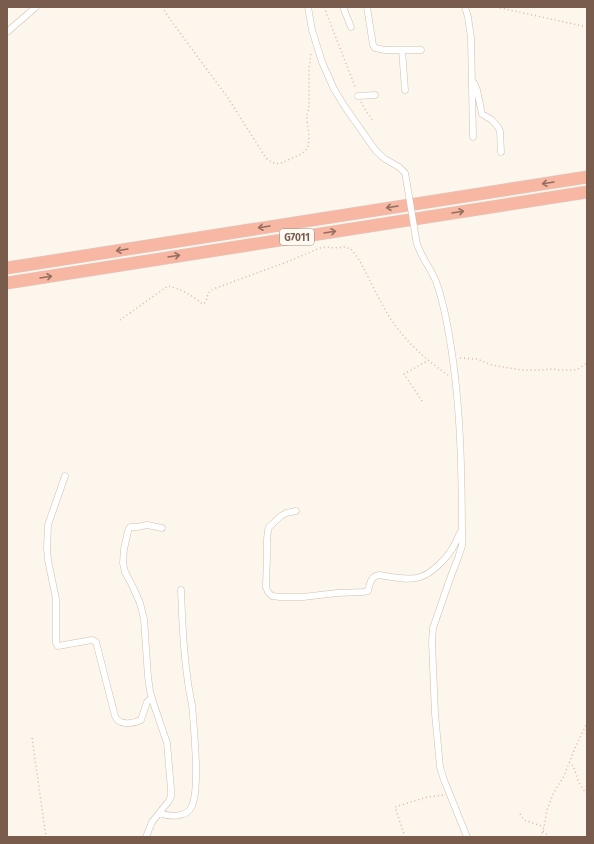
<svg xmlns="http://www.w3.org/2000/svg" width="594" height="844" font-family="'Fira Sans',sans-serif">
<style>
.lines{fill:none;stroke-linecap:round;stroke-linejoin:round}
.street-casing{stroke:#d1beb0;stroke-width:7}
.highway-casing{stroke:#dad1cd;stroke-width:13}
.path{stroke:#d9b8a5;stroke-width:1.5;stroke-dasharray:1 3;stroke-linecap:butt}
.street{stroke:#fff;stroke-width:6}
.highway{stroke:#f7b7a3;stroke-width:12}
.street-bridge-casing{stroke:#d1beb0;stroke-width:7;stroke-linecap:butt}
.street-bridge{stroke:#fff;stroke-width:6}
.oneway{stroke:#936e5e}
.labels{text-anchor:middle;stroke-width:3;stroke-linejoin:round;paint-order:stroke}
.shield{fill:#fffaf3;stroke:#a28b7f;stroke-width:1}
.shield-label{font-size:10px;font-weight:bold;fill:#7a5c4d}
</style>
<rect width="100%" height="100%" fill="#fdf6ec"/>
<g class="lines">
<defs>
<path id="street" d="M308,7L312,30L322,62L334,89L345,107L352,117L376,151L385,159L399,167L405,173L407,184
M343,7L351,27
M367,7L373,45L375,48L385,50H421
M465,7L468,17L471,38L473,137
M7,32L36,7
M402,50L405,90
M474,83L477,90L482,114L492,120L498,127L500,131L501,152
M358,96L375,95
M416,239C418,253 428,264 434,277C439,287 441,298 444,309C461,387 462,467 462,546L458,558L451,576L433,628L432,642L435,714L440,767L444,780L467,837
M65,476L48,525L47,548L48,560L56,599V643L58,646L92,640L96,642L115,716C119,726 133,724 141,720L147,702L149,700L152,699
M296,511L286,513L281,516L269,527L268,530L267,539V555L266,587L268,592L272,596L280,597H303L337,593L363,592L368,591C370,583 371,576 379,575C391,577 409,581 420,577C431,574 446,559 452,549C456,543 458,536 462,530
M160,813C169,817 187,818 192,806C197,794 196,776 196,763C195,744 194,725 192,705C190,695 188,685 187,675C183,647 182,618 181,590
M146,837L152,822L168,802L171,797V789L167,743L153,702L150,691L148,677L144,619L140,603L132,585L125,572L123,563L124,549L128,531L130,527H137L147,525L162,528"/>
<path id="highway" d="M7,268L587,177
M7,283L587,192"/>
</defs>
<use href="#street" class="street-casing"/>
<use href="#highway" class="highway-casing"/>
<path class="path" d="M162,7L172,22L228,98L266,158C275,165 278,165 288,160C294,157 301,155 305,151C313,143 306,124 307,114C307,114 309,109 309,108V70L311,52
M324,7L356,89
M496,7L587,27
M361,102L366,111L374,122
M120,320L168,286C179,288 194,296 202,304L206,302C208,293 208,291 216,288L287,262L320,248L327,247L334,248L345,247L351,249L358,258C369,277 378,299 390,318C405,341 426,360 448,375
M460,358L477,359L492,365L503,367L522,370H539L553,369L560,370H574L578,369L587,363
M422,401L404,374L429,360
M7,594H11
M32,738L46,837
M569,762C575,766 575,773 578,780C580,785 584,790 587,795
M520,814L524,820L544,827
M543,831L550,837
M405,837L395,807L427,797L444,795
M541,837L544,827L547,810L553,794L564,776L575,748L587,723"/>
<use href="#street" class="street"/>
<use href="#highway" class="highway"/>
<defs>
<path id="street-bridge" d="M407,184L416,239"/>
</defs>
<use href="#street-bridge" class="street-bridge-casing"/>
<use href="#street-bridge" class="street-bridge"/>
</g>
<defs><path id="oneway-shaft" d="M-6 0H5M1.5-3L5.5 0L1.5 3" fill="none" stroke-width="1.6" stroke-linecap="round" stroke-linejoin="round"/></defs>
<g class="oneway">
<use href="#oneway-shaft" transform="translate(548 183) rotate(171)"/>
<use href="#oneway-shaft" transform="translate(392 207) rotate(171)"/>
<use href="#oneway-shaft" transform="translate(458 212) rotate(-9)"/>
<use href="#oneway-shaft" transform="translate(264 227) rotate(171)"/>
<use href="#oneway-shaft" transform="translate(330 232) rotate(-9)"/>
<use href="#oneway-shaft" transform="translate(122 250) rotate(171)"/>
<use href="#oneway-shaft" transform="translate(174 256) rotate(-9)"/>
<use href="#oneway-shaft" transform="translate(46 277) rotate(-9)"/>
</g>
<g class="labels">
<rect class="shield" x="280" y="229" width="34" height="16" rx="3"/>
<g class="shield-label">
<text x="297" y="241">G7011</text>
</g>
</g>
<rect width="594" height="844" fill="none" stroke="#7a5c4d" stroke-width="16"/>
</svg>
